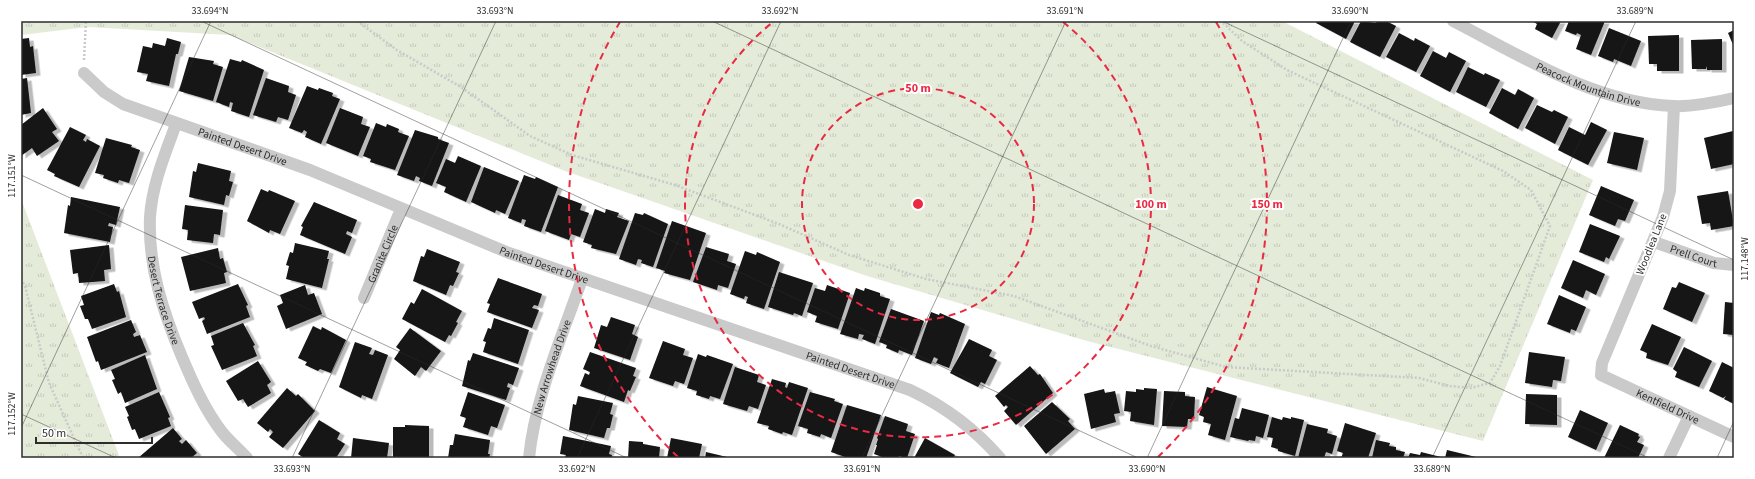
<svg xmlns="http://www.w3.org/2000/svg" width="1755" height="479" font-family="'Source Sans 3',sans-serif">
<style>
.grass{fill:url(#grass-tufts)}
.building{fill:#141414;filter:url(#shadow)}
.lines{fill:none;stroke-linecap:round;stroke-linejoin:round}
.path{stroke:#cacaca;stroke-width:2.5;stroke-dasharray:2 2;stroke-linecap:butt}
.street{stroke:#cacaca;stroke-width:12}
.ticks{fill:none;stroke:#2d2d2d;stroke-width:1;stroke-opacity:0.45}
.ring{fill:none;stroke:#ea2942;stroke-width:2;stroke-dasharray:7 5}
.labels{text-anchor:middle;stroke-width:4;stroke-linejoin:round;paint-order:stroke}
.street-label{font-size:11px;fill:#2d2d2d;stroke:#fff}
.centre{fill:#ea2942;stroke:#fff;stroke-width:2}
.ring-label{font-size:12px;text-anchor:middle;font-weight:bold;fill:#ea2942;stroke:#fff;stroke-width:4;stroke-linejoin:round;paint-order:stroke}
.neatline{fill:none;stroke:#2d2d2d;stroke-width:1.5}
.ticks-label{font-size:10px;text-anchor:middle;fill:#2d2d2d}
</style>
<defs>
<pattern id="grass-tufts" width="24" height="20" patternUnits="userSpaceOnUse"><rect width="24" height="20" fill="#e4ebd9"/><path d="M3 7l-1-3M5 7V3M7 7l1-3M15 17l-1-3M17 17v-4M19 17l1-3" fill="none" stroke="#c4cabb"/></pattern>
<filter id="shadow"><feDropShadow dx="4.5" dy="2.5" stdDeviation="0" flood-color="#0004"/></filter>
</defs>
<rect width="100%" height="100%" fill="#fff"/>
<path class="grass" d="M21,21H1282L1593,180L1483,441L1087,341L867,276L565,171L230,35L88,27L21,35Z
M21,199L120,458H21Z"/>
<path class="building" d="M1317,21H1355L1346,39L1316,23Z
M1361,21L1376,23L1377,21H1386L1396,26L1380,57L1350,42Z
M1532,21H1561L1552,38L1535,29L1537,24Z
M1569,21H1605L1591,55L1576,49L1581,35L1577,33L1576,35L1565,31Z
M1609,28L1641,41L1631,66L1614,59L1613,62L1598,56Z
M1734,30V47L1728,33Z
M1399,33L1414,41L1415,38L1430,46L1416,72L1386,57Z
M1679,35V71H1657V64H1649L1648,36Z
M29,38L30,47L33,46L36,73L21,75V39Z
M167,38L181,42L178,54H176L169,86L146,81L148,74L137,72L143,46L152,48L153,43L165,46Z
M1722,39V70H1707V66L1706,69H1692L1691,40Z
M1433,51L1446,58L1449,52L1466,61L1450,92L1420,76Z
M189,57L214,61L213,64L223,67L213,101L179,91Z
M230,59L241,62L242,60L264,70L249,117L231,111L233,103L230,102L229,107L216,102Z
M1468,67L1484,75L1485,73L1500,80L1486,107L1456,92Z
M27,78L31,113L21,115V79Z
M266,78L289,86L288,92L296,95L288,120L278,117L276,122L253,115Z
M307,86L318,90L319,88L333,93L332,96L340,99L321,144L305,137L307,132L304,130L302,133L289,128Z
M1502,88L1515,95L1518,89L1534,98L1518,129L1489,113Z
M1537,105L1552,112L1554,110L1568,117L1555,144L1525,128Z
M43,108L57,129L52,132L59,141L37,156L32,148L21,156V125Z
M340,108L363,117L361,124L370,127L358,156L326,143Z
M1591,122L1607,130L1588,165L1558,150L1569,127L1585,135Z
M376,123L386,127L387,124L399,129L398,132L409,136L395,170L370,162L371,159L363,156Z
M70,127L86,135L83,140L86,142L87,139L100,146L79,187L54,176L55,174L47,170Z
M415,130L438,137V139L449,143L432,186L419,181L420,178L416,176L414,181L397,175Z
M1733,131L1734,164L1711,169L1704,138Z
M1614,132L1644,138L1637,170L1607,163Z
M106,138L132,145L131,147L140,150L129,183L119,180L118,183L103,178L104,175L95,173Z
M458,156L481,166L466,202L444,192L446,187L436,183L446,159L455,163Z
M198,163L231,171L229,181L233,182L229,196L226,195L224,205L189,197L193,171L196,172Z
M484,167L519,181L505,214L496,210L495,213L471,202Z
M524,175L535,179L536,177L558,187L541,232L524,226L526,220L522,219L521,223L508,218Z
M1601,186L1634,200L1625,221L1618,219L1615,226L1589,215Z
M261,189L268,192L269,190L295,201L280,234L270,230L269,233L247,221Z
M1728,191L1734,226L1711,230L1710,223L1702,224L1697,196Z
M558,195L582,204L580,210L589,213L580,237L571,234L569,240L545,231Z
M71,197L120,207L116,225L109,223L108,226L113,227L110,242L64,233L68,205L70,206Z
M314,202L357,220L352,233L347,231L346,234L352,237L345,254L300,235L303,227L301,226Z
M185,205L223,210L220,235L214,234L213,243L187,240L188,230L182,229Z
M595,209L605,213L606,209L619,213L617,217L629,221L616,254L591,248L592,245L583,242Z
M635,213L643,215L644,213L668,224L653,267L641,263L642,260L638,259L636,265L619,259Z
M672,221L706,233L690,280L664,273L665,271L656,268Z
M1590,224L1620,236L1609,259L1606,257L1604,262L1579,252Z
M295,243L329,251L327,259H329L322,288L286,279L289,266L286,265L290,252L293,253Z
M109,245L111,269L104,270L105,281L79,283L78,273L73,274L70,250Z
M706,247L729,254L727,261L736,264L728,288L718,285L717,290L693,282Z
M218,248L220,259L223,258L227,272L224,273L226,283L190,291L181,257Z
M427,249L460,262L456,272L459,273L453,286L450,285L446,295L413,281L421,256L424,257Z
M745,251L756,255L757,252L780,262L764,309L746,303L748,297L745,296L744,299L730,294Z
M1573,260L1605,274L1596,295L1586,290L1583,298L1561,288Z
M779,272L813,283L802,316L794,313L793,315L768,307Z
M498,278L542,294L538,306L534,305L532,308L539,310L532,328L487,312L490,304L487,303Z
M1679,282L1705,293L1692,322L1663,309L1672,287L1676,288Z
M114,284L117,292L119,291L126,317L92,329L88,319H85L80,306L84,305L81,296Z
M238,284L248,305L246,306L250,317L207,334L202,321L205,319L204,317L199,319L192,302Z
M305,285L308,295L314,293L322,314L286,329L277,306L283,303L280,295Z
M827,285L850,293L838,329L815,322L817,316L807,312L815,288L825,291Z
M856,288L864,291L865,288L880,293V296L890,299L875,344L862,339L864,335L859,334L858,339L840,334Z
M422,289L462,311L456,322L458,323L451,336L449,335L445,342L402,319L411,302L414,304Z
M1559,295L1586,307L1576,331L1571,329L1570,333L1547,324Z
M1725,302L1734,303V335L1723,334Z
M891,309L924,321L912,355L899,350L898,353L891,350L886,348L887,345L879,342Z
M931,312L939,315L940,313L965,324L949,368L936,363L938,359L934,357L931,364L915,358Z
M611,317L635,325L632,334L638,337L630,360L594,348L601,325L607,327Z
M494,318L529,330L518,364L483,352L486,342L483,341L488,328L491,329Z
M131,320L136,332L133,334L134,337L140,335L147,352L101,370L98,361L96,362L87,337Z
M243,323L255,345L253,346L257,356L222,370L211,346L214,345L211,336Z
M1652,324L1681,337L1668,365L1646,358L1647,353L1640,350Z
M313,326L321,330L322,327L346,340L331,373L320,369L318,371L305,365L307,362L298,358Z
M410,328L441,351L426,371L421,367L415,376L394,359L400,350L396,347Z
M969,339L992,350L989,356L997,360L985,384L981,382L978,387L950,373Z
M663,341L685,349L683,355L693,358L684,384L675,381L673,386L649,378Z
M355,342L372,348L369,354L373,355L375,350L388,355L372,399L362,395L361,398L339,387Z
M1684,347L1712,361L1699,387L1675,377L1677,372L1673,369Z
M590,352L636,368L633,376L636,377L630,391L628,390L624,402L580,386L585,373L589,375L590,372L583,369Z
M1529,352L1565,357L1561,381L1553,380L1552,387L1525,383Z
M473,353L519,368L513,385L508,383L507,387L510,388L506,400L462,386L468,360L470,361Z
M698,354L706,357L707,355L733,364L720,399L710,396L709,399L696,395L697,391L687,388Z
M145,355L157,389L125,403L121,392L118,394L112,380L115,379L111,370Z
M258,361L271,382L267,385L271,393L248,407L243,399L238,401L226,381Z
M1722,362L1734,368V404L1724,399L1726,396L1723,398L1709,391Z
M1030,366L1038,375L1040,374L1053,393L1016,425L1004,411L1008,407L1006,405L1004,407L995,396Z
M735,367L759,375L757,382L766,385L758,409L749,406L747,411L723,404Z
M772,379L786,383L785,387L787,388L789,382L808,388L792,435L783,432L782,434L768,429L769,426L757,423Z
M1207,387L1237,396L1225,440L1208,435L1211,424L1203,422L1204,417L1199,415Z
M287,388L296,396L298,394L315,411L283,448L269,437L273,432L270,429L268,432L257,423Z
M1144,388L1157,389L1154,425L1130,421L1131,412L1124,411L1126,391L1136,392V389L1144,390Z
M1104,389L1105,393L1115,391L1120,413L1114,414L1116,422L1091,429L1084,394Z
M1164,391L1185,392V396L1195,397L1194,419H1188L1187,427L1162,426Z
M159,392L170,417L168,418L171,426L139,439L135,429L132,430L127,417L129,416L125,407Z
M468,392L505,405L497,428L491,426L488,435L463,427L466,418L460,416Z
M810,392L835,399L834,401L843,404L831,438L821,434L820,437L807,433L808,429L798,426Z
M1526,394L1557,395V425L1525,424Z
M578,396L613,403L610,414L613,415L610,428H607L604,438L569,430L573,404L576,405Z
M1052,402L1070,419L1068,421L1075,429L1046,454L1024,426Z
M847,405L881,415L866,458H848L831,452Z
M1242,408L1269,415L1263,438L1256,436L1255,441L1249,440L1248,441L1230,437L1235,418L1239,419Z
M1580,410L1608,423L1596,450L1568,437Z
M885,416L908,424L906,431L915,434L907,458L899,456L898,458H885L874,454L877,445H876L878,439L877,438Z
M1272,417L1282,420L1283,417L1291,419V417L1304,420L1295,456L1278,451V449L1271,447L1273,438L1267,437Z
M319,420L340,433L337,439L345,444L336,458H304L298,454Z
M1345,423L1376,433L1368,458H1341L1343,453L1337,451Z
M1307,424L1328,429L1327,433L1337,436L1332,454L1326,452L1324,458H1298Z
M405,425L429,426V458H393V427H405Z
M1620,425L1639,434L1638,436L1640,437L1637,442L1644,445L1638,458H1604Z
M173,428L182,439L179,441L182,444L186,440L197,453L191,458H138Z
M455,434L490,440L488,454H490L489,458H448L450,445H453Z
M563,436L611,446L609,454L612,455L611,458H565L566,455L560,454Z
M353,438L389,443L387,458H351Z
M671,438L702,444L699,458H667Z
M925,438L955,455L953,458H914Z
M1376,440L1390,443L1389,446L1396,447V450L1405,452L1403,458H1372Z
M629,441L643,442V444L660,447L659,458H628Z
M1447,450L1476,457L1475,458H1445Z
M706,452L727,457V458H705Z
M1421,452L1441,457V458H1408L1410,453L1420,455Z"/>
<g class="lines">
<path class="path" d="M357,21L397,50L461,87L530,136L572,155L675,185L779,224L849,255L926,279L1014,296L1151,346L1226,367L1419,378L1450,386L1471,388L1490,383L1500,366L1550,226L1531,190L1503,171L1287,70L1242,41L1221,21
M84,60L86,21
M21,279L25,286L49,383L83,458"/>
<g class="street">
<path id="s1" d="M1453,21C1521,56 1595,103 1673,106C1689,107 1718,102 1734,98"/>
<path id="s2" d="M84,73L104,92L123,104L310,170L509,253L910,390C946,407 974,428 1000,458"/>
<path id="s3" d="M1674,106L1670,191L1663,217L1602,363L1601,375L1734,437"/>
<path id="s4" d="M176,124C165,154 152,185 150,217C148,267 163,312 182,357C193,383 205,410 222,432C229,441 239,449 247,458"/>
<path id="s5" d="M1654,242L1714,263L1734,265"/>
<path id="s6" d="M364,298L401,209"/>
<path id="s7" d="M529,458C535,397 562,337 582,279"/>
<path d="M1669,458L1689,416"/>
</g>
</g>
<path class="ticks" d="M201,21L1138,458M712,21L1649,458M1222,21L1734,260M1733,21H1734M21,175L627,458M21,414L116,458M21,428L211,21M292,458L496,21M577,458L781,21M862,458L1066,21M1147,458L1351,21M1432,458L1636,21M1717,458L1734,421"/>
<g class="ring">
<circle cx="918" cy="204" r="116"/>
<path d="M1063 22A233 233 0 1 1 773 22"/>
<path d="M678 457A349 349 0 0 1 620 22M1216 22A349 349 0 0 1 1158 457"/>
</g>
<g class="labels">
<g class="street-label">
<text dy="4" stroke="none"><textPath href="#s1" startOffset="150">Peacock Mountain Drive</textPath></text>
<text dy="4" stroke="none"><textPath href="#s2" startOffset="177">Painted Desert Drive</textPath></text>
<text transform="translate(1651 244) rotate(-68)" y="4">Woodlea Lane</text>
<text dy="4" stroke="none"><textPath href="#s6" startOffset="48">Granite Circle</textPath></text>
<text dy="4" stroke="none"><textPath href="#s5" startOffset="42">Prell Court</textPath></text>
<text dy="4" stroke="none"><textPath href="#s2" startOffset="501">Painted Desert Drive</textPath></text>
<text dy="4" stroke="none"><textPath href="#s4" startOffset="182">Desert Terrace Drive</textPath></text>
<text dy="4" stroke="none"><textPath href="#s7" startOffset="94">New Arrowhead Drive</textPath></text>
<text dy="4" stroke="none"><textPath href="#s2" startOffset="825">Painted Desert Drive</textPath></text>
<text dy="4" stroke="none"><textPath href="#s3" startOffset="356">Kentfield Drive</textPath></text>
</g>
</g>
<circle cx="918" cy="204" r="6" class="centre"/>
<g class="ring-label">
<text x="918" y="92">50 m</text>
<text x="1151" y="208">100 m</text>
<text x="1267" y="208">150 m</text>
</g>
<rect width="1755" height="479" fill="none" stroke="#ffffff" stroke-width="44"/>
<path d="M36 437v6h116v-6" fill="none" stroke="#2d2d2d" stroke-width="2"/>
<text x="42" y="437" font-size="12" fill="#2d2d2d" stroke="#ffffff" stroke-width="3" paint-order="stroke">50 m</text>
<rect x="22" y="22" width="1711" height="435" class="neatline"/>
<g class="ticks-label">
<text x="210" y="14">33.694°N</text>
<text x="495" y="14">33.693°N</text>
<text x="780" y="14">33.692°N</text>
<text x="1065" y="14">33.691°N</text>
<text x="1350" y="14">33.690°N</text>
<text x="1635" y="14">33.689°N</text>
<text transform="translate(11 176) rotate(-90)" y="4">117.151°W</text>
<text transform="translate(1744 259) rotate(-90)" y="4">117.148°W</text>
<text transform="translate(11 414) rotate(-90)" y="4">117.152°W</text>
<text x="292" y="472">33.693°N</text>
<text x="577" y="472">33.692°N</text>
<text x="862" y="472">33.691°N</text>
<text x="1147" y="472">33.690°N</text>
<text x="1432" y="472">33.689°N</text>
</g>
</svg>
